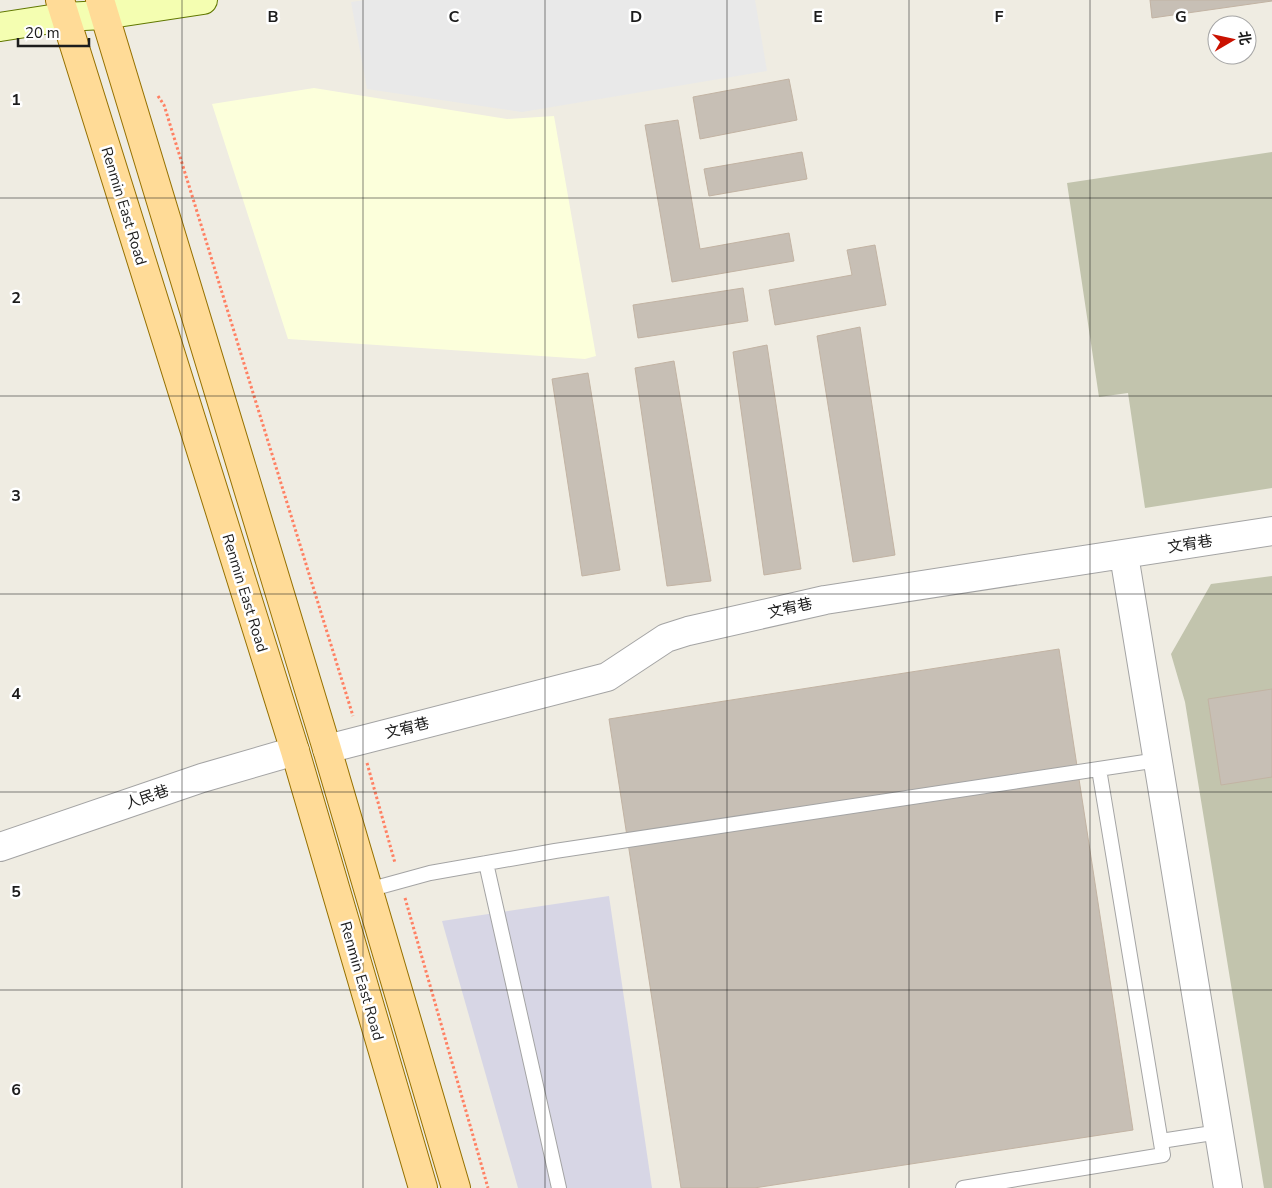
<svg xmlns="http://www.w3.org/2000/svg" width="1272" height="1188" font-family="'Nunito Sans','Noto Sans SC',sans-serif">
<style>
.education{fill:#fcffdb}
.construction{fill:#c2c4ad}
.parking{fill:#e9e9e9}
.plaza{fill:#d7d6e5}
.building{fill:#c7bfb5;stroke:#c2b3a3}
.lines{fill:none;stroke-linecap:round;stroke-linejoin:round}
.service-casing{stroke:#a4a4a4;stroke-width:16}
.minor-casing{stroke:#a4a4a4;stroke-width:30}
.secondary-casing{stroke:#617800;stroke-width:30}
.primary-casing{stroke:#967100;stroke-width:30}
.path{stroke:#ff8063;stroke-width:3;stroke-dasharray:2.5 2.5;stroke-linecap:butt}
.service{stroke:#fff;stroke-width:14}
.minor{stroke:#fff;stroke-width:28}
.secondary{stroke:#f4feb1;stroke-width:28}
.primary{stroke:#ffdb97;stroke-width:28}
.grid{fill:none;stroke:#1d1d1d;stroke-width:1;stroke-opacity:0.55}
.labels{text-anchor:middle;stroke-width:5;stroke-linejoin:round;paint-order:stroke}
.street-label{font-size:15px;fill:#1d1d1d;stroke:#fff}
.grid-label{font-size:16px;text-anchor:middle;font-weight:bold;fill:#1d1d1d;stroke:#fff;stroke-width:5;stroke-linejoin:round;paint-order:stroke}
</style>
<rect width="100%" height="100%" fill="#efece2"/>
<path class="education" d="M314,88L507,119L554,116L596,356L585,359L288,339L212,104Z"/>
<path class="construction" d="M1272,152V488L1145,508L1128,393L1099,397L1067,183Z
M1272,576V1188H1264L1185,702L1171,654L1211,584Z"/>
<path class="parking" d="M365,0H755L767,71L522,112L367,89L351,2Z"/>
<path class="plaza" d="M609,896L652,1188H518L442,921Z"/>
<path class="building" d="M1150,0H1272V1L1152,18Z
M789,79L797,120L700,139L693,97Z
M678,120L700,249L789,233L794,261L672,282L645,125Z
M802,152L807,179L709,196L704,169Z
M875,245L886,305L775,325L769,290L852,275L847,250Z
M743,288L748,321L638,338L633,305Z
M860,327L895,555L853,562L817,336Z
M767,345L801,569L764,575L733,352Z
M674,361L711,581L667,586L635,368Z
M588,373L620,570L582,576L552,379Z
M1059,649L1133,1130L754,1188H681L609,719Z
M1272,689V777L1221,785L1208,699Z"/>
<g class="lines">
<defs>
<path id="service" d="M486,863L559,1188
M368,890L430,873L555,851L1158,760
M1161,1141L1219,1132
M963,1188L1163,1155L1099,769"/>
<path id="minor" d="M1124,555L1228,1188
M327,749L607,677L666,638L688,631L825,600L1272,531
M0,847L202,778L295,751"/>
<path id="secondary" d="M0,27L64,17L104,15L203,0"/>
<path id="primary" d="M60,0L295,751L423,1188
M100,0L327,749L456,1188"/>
</defs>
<use href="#service" class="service-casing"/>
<use href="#minor" class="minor-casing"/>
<use href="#secondary" class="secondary-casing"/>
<use href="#primary" class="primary-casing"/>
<path class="path" d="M158,96L164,105L353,716
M367,763L395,863
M405,898L488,1188"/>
<use href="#service" class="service"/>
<use href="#minor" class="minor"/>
<use href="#secondary" class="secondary"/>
<use href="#primary" class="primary"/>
</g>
<path class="grid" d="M182,0V1188M363,0V1188M545,0V1188M727,0V1188M909,0V1188M1090,0V1188M0,198H1272M0,396H1272M0,594H1272M0,792H1272M0,990H1272"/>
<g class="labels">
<g class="street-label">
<text transform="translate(124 206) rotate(73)" y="5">Renmin East Road</text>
<text transform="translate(1190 544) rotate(-9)" y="5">文宥巷</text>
<text transform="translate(245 593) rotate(73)" y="5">Renmin East Road</text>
<text transform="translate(790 608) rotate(-13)" y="5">文宥巷</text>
<text transform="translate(407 728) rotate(-14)" y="5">文宥巷</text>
<text transform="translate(147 797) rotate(-19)" y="5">人民巷</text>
<text transform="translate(362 981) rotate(74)" y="5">Renmin East Road</text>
</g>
</g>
<g class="grid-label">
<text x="273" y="22">B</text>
<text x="454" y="22">C</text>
<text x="636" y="22">D</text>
<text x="818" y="22">E</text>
<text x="999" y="22">F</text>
<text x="1181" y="22">G</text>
<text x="16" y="105">1</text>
<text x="16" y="303">2</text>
<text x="16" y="501">3</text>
<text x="16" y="699">4</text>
<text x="16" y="897">5</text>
<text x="16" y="1095">6</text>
</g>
<g transform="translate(1232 40) rotate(81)"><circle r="24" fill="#ffffff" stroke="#a5a5a5"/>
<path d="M0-4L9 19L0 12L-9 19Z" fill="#ca1100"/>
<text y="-8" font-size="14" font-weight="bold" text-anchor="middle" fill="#1d1d1d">北</text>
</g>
<path d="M18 38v8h71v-8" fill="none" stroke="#1d1d1d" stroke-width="2.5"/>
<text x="25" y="38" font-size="15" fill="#1d1d1d" stroke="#ffffff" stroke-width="4" paint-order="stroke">20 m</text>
</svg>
